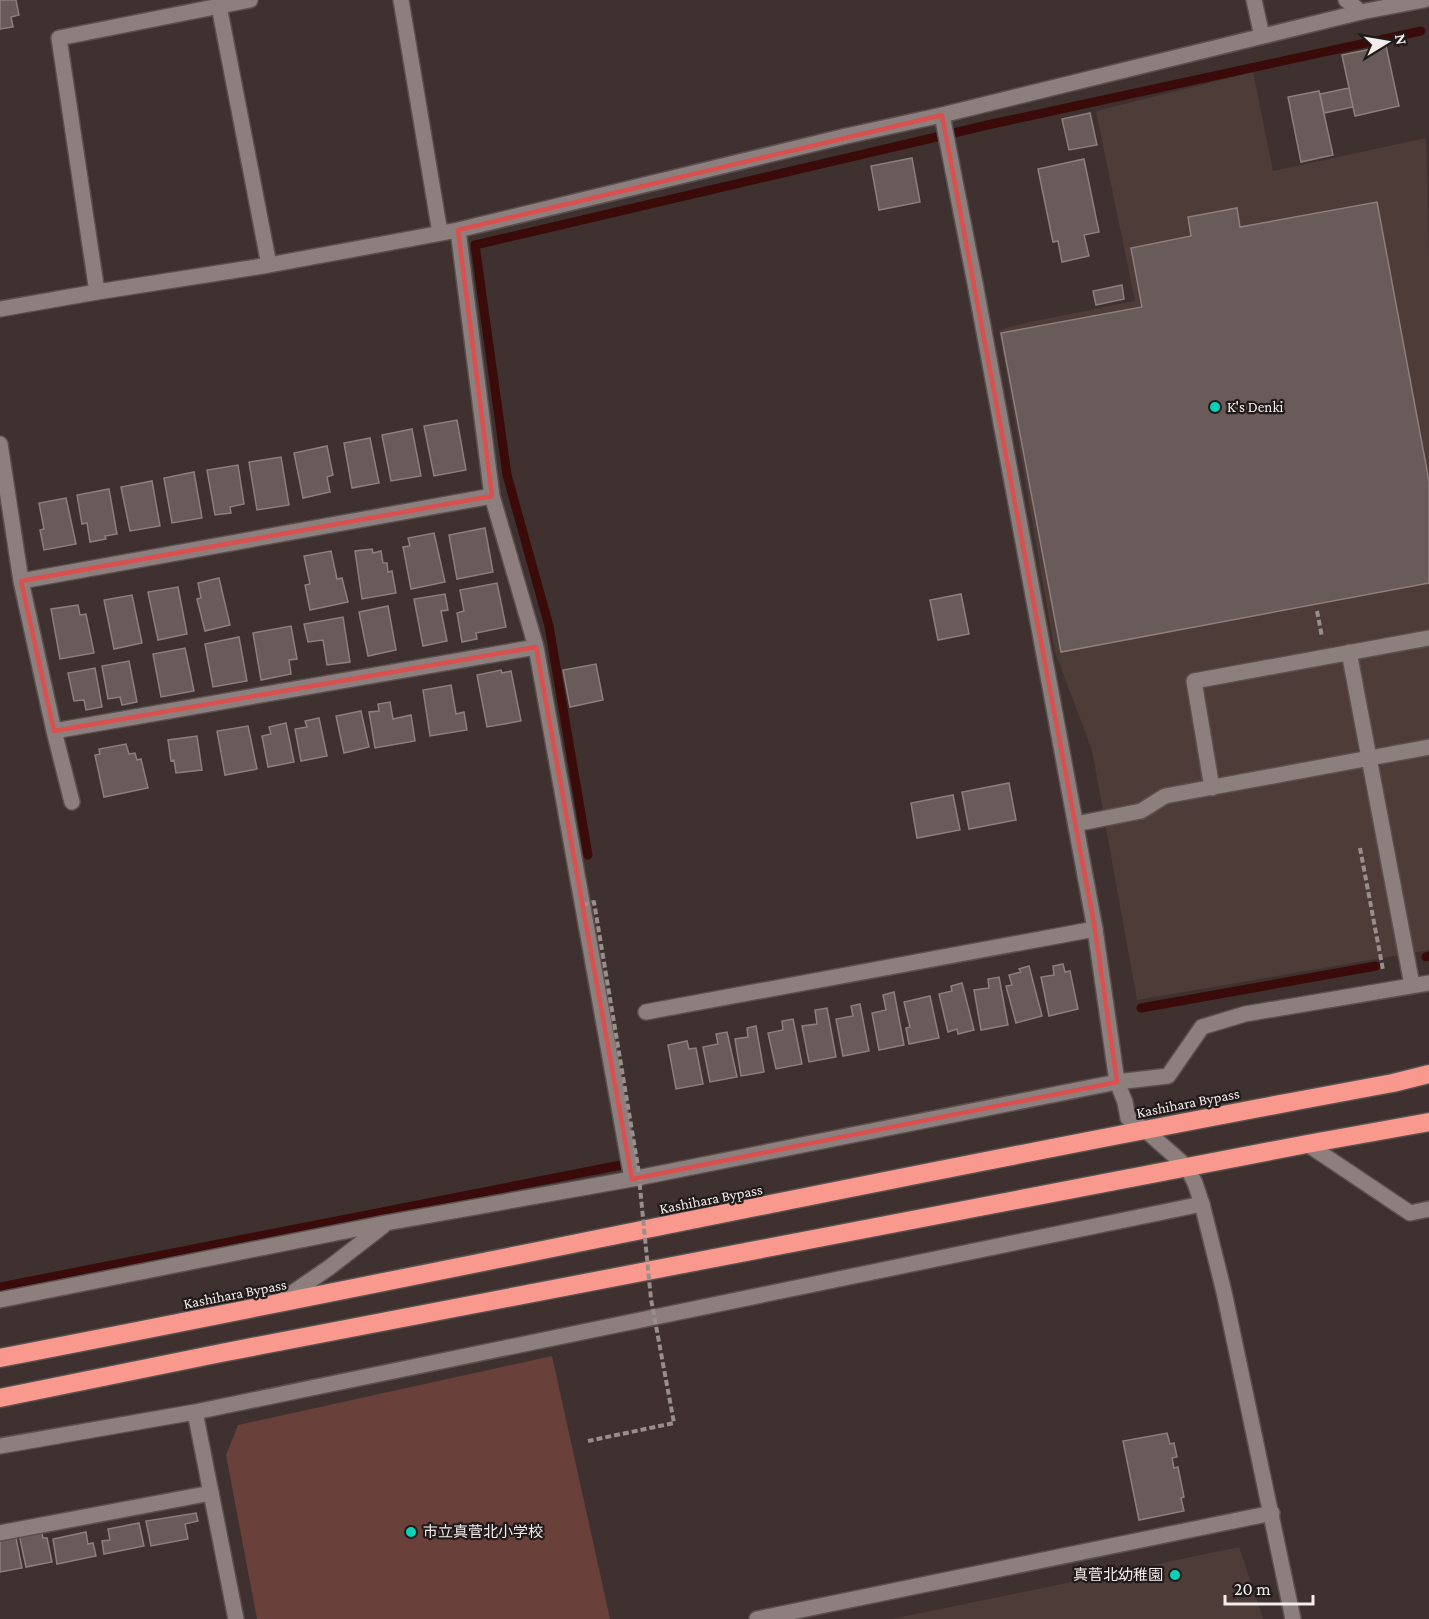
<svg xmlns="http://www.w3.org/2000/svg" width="1429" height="1619" font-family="'Crimson Pro','Noto Sans JP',serif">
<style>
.built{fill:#4e3c39}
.green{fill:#6a403b}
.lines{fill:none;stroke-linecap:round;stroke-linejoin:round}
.stream{stroke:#3a0b09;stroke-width:9}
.building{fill:#685b59;stroke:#8d7f7d;stroke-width:1.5}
.lane-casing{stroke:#5a504f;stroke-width:18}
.street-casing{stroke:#5a504f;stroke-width:18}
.secondary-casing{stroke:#5a504f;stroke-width:18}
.highway-casing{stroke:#5a504f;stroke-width:21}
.path{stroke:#988e8c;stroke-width:4;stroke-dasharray:6 3;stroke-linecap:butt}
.lane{stroke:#8d7f7d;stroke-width:15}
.street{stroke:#8d7f7d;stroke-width:15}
.secondary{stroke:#8d7f7d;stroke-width:15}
.highway{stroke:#f9998e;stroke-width:18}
.path-bridge{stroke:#988e8c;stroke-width:4;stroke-dasharray:6 3;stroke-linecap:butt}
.marked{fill:none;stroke:#dc4f4f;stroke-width:4.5;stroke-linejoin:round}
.poi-dot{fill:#05d5b6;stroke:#201b1a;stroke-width:2}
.labels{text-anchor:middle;stroke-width:4.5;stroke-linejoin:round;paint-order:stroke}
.poi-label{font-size:15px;fill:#f4ecea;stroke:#201b1a;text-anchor:start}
.street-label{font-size:15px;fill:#f4ecea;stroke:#201b1a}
</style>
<rect width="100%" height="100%" fill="#3e3130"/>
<path class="built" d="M1253,72L1273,171L1426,138L1429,256V950L1137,1000L1092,750L1055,652L999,330L1030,322L1135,301L1096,111Z
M1239,1547L1263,1619H891L965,1604Z"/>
<path class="green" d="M552,1356L610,1619H257L226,1455L238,1425Z"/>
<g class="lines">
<path class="stream" d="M588,855L549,626L507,475L475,245L992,124L1421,31
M1426,957L1429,956
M1141,1008L1376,966
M0,1287L621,1165"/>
</g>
<path class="building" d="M0,0H16L19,15L11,17L13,27L0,29Z
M1386,46L1399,106L1355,116L1342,55Z
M1349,88L1353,107L1324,113L1320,94Z
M1319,91L1333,155L1301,162L1288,97Z
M1090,113L1097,145L1069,150L1062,119Z
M912,158L920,202L879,210L871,166Z
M1084,159L1099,232L1084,235L1089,256L1062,262L1058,241L1053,242L1038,169Z
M1377,202L1429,481V583L1061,652L1001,333L1142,307L1131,248L1191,236L1188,217L1237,208L1240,227Z
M1122,285L1124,299L1096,305L1093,291Z
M457,420L466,470L434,476L424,426Z
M412,429L421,476L391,481L382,435Z
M370,438L379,483L352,488L344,443Z
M327,446L333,475L327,477L330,492L303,498L294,453Z
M281,457L289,505L257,510L249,462Z
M238,465L244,504L230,507L231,513L215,515L207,470Z
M194,472L202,518L172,523L164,478Z
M152,481L160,526L130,531L121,487Z
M109,489L117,534L105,536L106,539L90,542L87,523L82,524L77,495Z
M66,498L76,544L44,550L40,530L44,529L39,503Z
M485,528L493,572L457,579L449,535Z
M434,533L445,582L411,589L403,547L410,546L408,538Z
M372,549L373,553L381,551L383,563H387L388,572L392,571L396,593L362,599L355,551Z
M331,551L337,579L342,578L348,602L310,610L305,585L310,584L304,556Z
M219,578L230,625L205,631L197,599L201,598L198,583Z
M497,583L506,627L476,633L477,639L462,642L457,613L464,611L460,590Z
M178,587L187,634L158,640L148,592Z
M445,594L448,610L441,611L447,641L423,646L414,599Z
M961,594L969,634L938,640L930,600Z
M132,595L142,643L114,649L104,600Z
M78,605L80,615L86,614L94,653L60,659L51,609Z
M388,606L396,650L368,656L359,612Z
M343,617L350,662L327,665L323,640L308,642L304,624Z
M291,626L297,659L289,660L291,674L261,680L253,633Z
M239,637L247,681L213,687L205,644Z
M185,648L194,691L161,697L153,654Z
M129,661L137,702L122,705L120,697L108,699L102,666Z
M596,664L603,700L570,707L563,670Z
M95,668L102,707L86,710L84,700L74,701L68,673Z
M501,670L502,673L511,671L521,721L487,727L477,675Z
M451,685L456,714L464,712L467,730L430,736L423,690Z
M390,702L393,719L411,715L415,741L375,748L369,712L379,711L378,704Z
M361,711L369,747L344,753L336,716Z
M319,718L327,756L301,761L295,729L307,727L305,721Z
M286,723L294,762L268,767L262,736L271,734L269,727Z
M248,726L257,769L225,775L217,731Z
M197,736L202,770L176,773L174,760L171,761L168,740Z
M126,744L129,754L135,753L137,760L141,759L148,788L104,797L95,755L100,754L99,749Z
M1009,783L1016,820L969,829L962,792Z
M953,795L960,830L917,838L911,803Z
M1063,964L1065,972L1070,971L1078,1009L1049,1016L1041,977L1054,975L1053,966Z
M1029,966L1042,1016L1016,1023L1006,986L1012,985L1009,975L1021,972L1019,969Z
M999,977L1008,1025L981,1030L974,990L989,988L988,979Z
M962,983L974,1030L958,1034L957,1029L948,1032L939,994L952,991L951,986Z
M894,992L904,1045L879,1050L872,1013L886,1010L883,995Z
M930,996L939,1038L909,1044L906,1028L910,1027L904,1002Z
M860,1004L869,1051L843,1056L836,1019L853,1016L851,1006Z
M827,1008L836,1057L809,1062L802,1026L817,1024L815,1010Z
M793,1019L802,1064L776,1069L768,1033L783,1030L782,1021Z
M756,1026L764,1072L741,1076L735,1039L748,1037L747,1028Z
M727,1032L737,1077L710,1082L703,1047L718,1044L716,1034Z
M687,1041L689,1049L696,1048L703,1084L676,1089L668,1045Z
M1167,1433L1170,1444L1174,1443L1177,1457L1172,1458L1174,1468L1178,1467L1184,1497L1181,1498L1184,1511L1139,1520L1123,1441Z
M196,1513L198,1521L185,1524L188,1539L151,1546L146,1521Z
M139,1523L144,1546L104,1554L102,1541L110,1540L108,1529Z
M41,1529L43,1538H47L52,1562L26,1567L19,1534Z
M86,1532L88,1544L93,1543L96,1556L57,1564L53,1539Z
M15,1533L22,1568L0,1572V1536Z"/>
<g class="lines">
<defs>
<path id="lane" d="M1349,652L1412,985
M1212,788L1194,681L1429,638
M1076,824L1141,811L1165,796L1429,747
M646,1012L1095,929
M0,1533L211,1493
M757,1619L1272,1513"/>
<path id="street" d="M401,0L440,233
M1254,0L1262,36
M219,6L269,265
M458,230L492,496L536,647L632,1179
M97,292L59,38L250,0
M0,309L97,292L269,265L458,230L846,136L942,115L1361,12
M0,444L21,581L54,731L536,647
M21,581L492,496
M54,731L72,802
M1307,1144L1410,1213L1429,1209
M0,1300L386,1223L632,1179L1117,1082L1168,1076L1202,1027L1245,1014L1429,983
M279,1302L330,1267L383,1226
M195,1412L236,1619
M0,1446L195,1412L1202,1204"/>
<path id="secondary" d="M1346,0L1361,12L1424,0
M942,115L975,283L1095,929L1117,1082L1125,1102L1128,1118L1144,1129L1187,1167L1195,1183L1202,1204L1224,1292L1293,1619"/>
<path id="highway" d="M0,1358C465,1268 927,1169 1393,1083L1429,1074
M0,1398L221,1353L1307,1144L1429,1122"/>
</defs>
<use href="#lane" class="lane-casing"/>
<use href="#street" class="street-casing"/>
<use href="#secondary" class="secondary-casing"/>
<use href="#highway" class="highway-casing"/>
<path class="path" d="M1317,611L1322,637
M1360,848L1383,970"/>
<use href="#lane" class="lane"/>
<use href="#street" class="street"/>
<use href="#secondary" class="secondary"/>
<use href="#highway" class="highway"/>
<path class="path-bridge" d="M583,905L594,902L638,1167L651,1299L674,1423L588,1441"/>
</g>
<path class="marked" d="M942,115L1095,929L1117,1082L632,1179L536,647L54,731L21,581L492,496L458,230Z"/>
<g class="poi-dot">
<circle cx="1215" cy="407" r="6"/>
<circle cx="411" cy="1532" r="6"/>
<circle cx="1175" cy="1575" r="6"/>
</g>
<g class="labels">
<g class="poi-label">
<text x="1227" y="412">K's Denki</text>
<text x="423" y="1537">市立真菅北小学校</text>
<text x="1163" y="1580" text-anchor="end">真菅北幼稚園</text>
</g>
<g class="street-label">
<text transform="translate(1188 1103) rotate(-11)" y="5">Kashihara Bypass</text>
<text transform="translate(711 1199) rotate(-11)" y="5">Kashihara Bypass</text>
<text transform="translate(235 1294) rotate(-11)" y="5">Kashihara Bypass</text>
</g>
</g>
<g transform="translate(1387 42) rotate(79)" stroke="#201b1a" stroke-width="4.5" paint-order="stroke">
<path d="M0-4.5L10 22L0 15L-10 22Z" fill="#f4ecea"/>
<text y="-9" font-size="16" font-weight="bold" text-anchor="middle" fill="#f4ecea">N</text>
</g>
<path d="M1225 1595v9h88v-9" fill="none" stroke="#f4ecea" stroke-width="3"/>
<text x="1234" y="1595" font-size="18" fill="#f4ecea" stroke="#201b1a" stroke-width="4.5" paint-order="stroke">20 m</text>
</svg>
